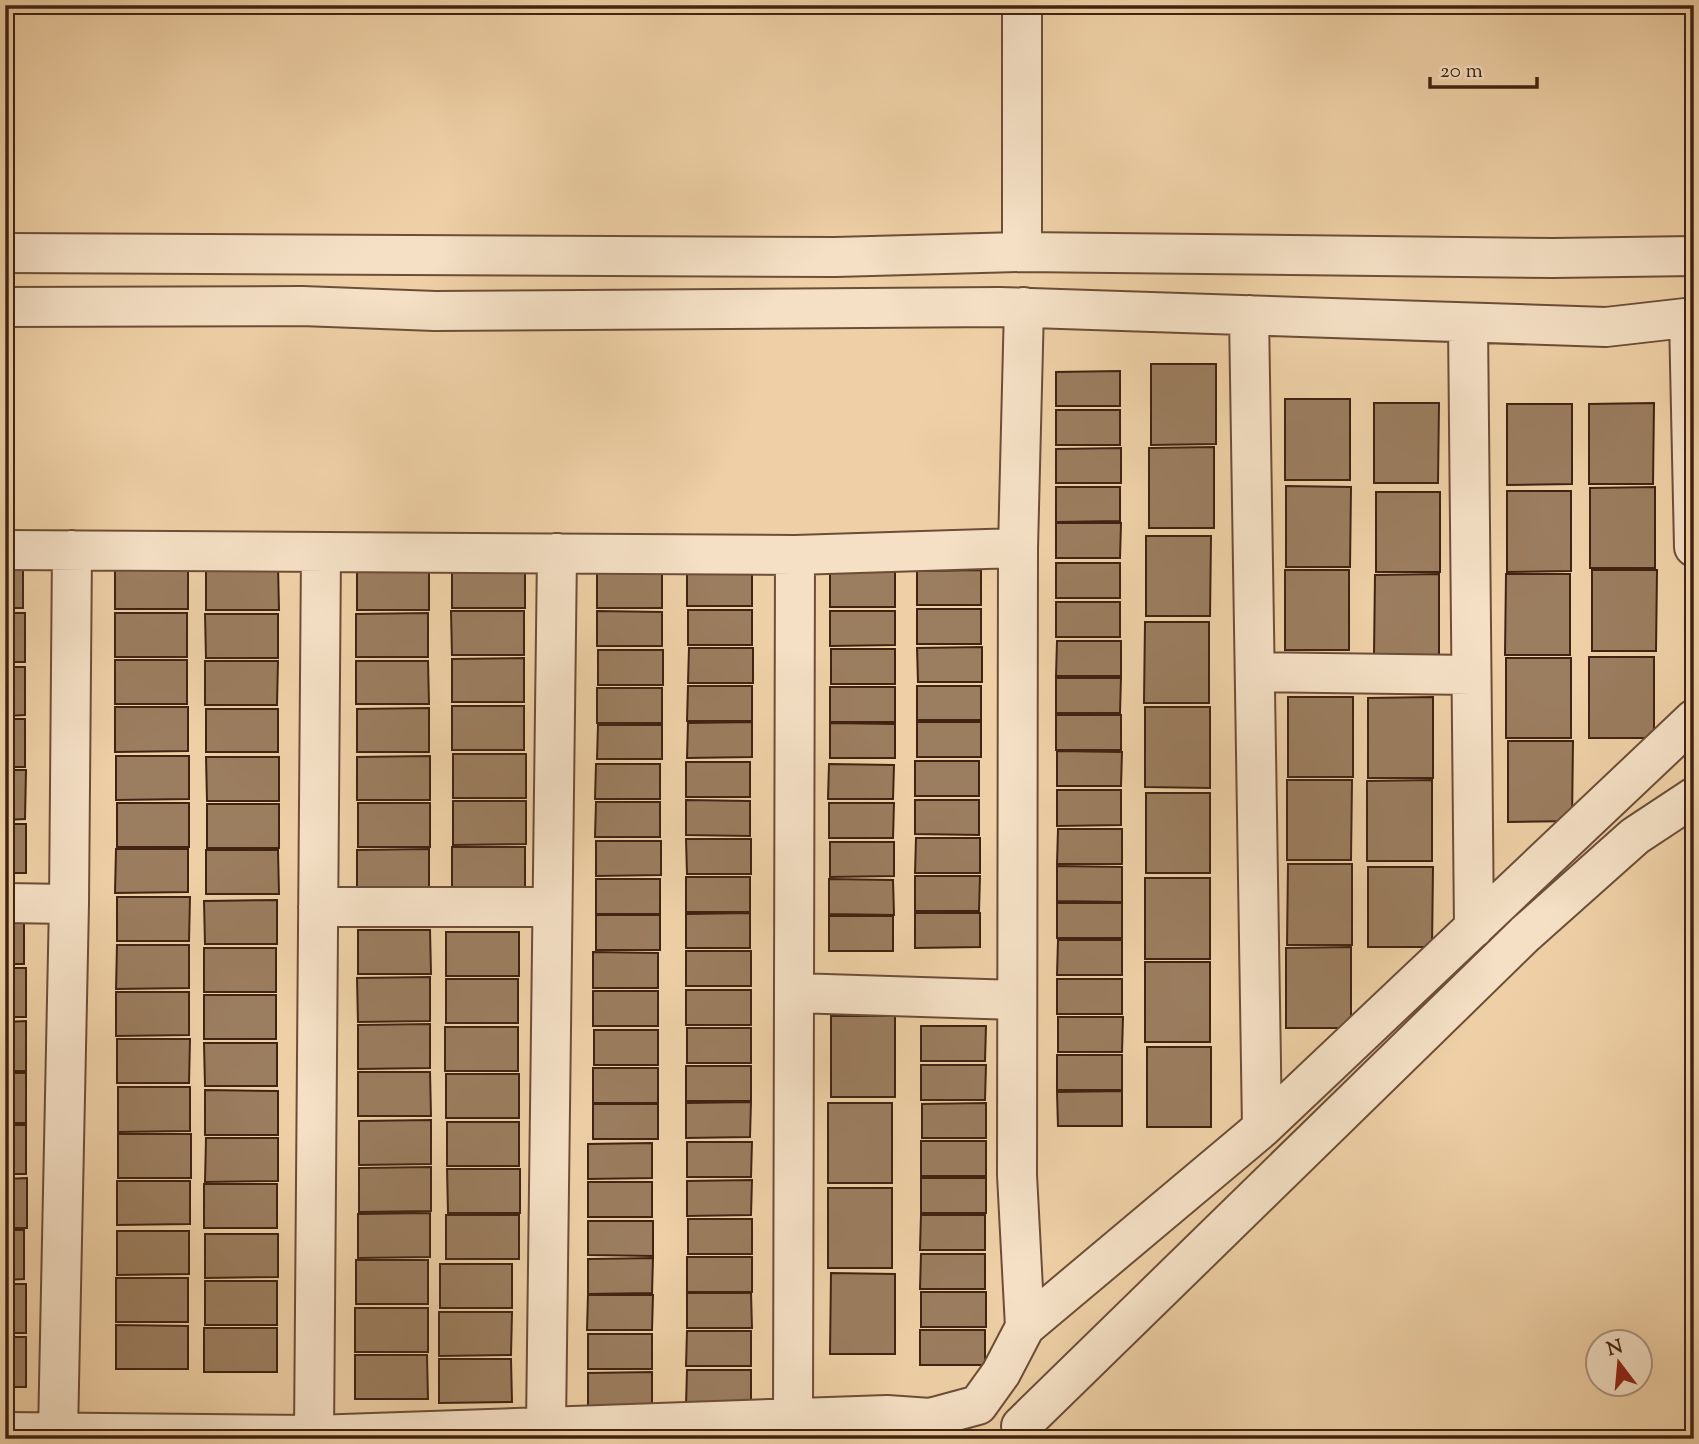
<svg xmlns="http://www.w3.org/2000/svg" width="1699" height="1444" font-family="'Sorts Mill Goudy',serif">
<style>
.building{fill:#9b7d5f;stroke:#412312;stroke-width:2}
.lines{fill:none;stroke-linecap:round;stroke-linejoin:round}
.street-casing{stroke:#6c4e37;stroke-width:42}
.street{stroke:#f5e0c5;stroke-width:38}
</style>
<rect width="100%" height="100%" fill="#efd0a6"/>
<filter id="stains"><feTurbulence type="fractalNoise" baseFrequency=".00286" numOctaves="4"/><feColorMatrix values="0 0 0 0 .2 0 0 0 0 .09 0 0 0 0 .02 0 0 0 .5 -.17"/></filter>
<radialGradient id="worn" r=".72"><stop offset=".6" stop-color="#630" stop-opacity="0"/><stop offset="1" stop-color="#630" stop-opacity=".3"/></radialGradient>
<path class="building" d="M198,5H236L200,13Z
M1151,364H1216V444L1151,445Z
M1120,371V406H1056V372Z
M1285,399H1350V480H1285Z
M1374,403H1439L1438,483H1374Z
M1654,403L1653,484H1589V404Z
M1507,404H1572V484L1507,485Z
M1056,410H1120V445H1056Z
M1214,447V528H1149V448Z
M1121,448V483H1056V449Z
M1286,486L1351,487L1350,567H1286Z
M1056,487H1120V521L1056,522Z
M1655,487V568H1590V488Z
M1507,491H1571V571L1507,572Z
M1376,492H1440V572H1376Z
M1056,523H1121L1120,558H1056Z
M1146,536H1211L1210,616H1146Z
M5,559H23V608H5Z
M1056,563H1120V598H1056Z
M452,564H525V608H452Z
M115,565H188V609H115Z
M278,566L279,610H206V567Z
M357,566H429V610H357Z
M981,570V605H917V571Z
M1285,570H1349V650H1285Z
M1592,570H1657L1656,651H1592Z
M687,571H752V606H687Z
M830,572H895V607H830Z
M597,573H662V608H597Z
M1439,574V655H1374L1375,575Z
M1506,574H1570V655H1505Z
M1056,602H1120V637H1056Z
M917,609H981V644H917Z
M688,610H752V645H688Z
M451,611H524V655H452Z
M597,611L662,612V646H597Z
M830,611H895V645L830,646Z
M5,613H25V662H5Z
M115,613H187V657H115Z
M428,613V657H356V614Z
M205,614H278V658H206Z
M1145,622H1209V703H1144Z
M1057,641H1121V676H1056Z
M982,647V682H918L917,648Z
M689,648H753V683H688Z
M831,649H895V684H831Z
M598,650H663V685H598Z
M1589,657H1654V738H1589Z
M524,658V702H452V659Z
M1506,658H1571V738H1506Z
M115,660H187V704H115Z
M205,661H278L277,705H205Z
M356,661H428L429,704H356Z
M5,667H25V715L5,716Z
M1056,678H1121L1120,713H1056Z
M688,686H752V721H687Z
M917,686H981V720H917Z
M830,687H895V722H830Z
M597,688H662V723H597Z
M1288,697H1353V777H1288Z
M1433,697V778H1368V698Z
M452,706H524V750H452Z
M115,707H188V751L115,752Z
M1145,707H1210V788L1145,787Z
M429,708V752H357V709Z
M206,709H278V752H206Z
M1056,715H1121V750H1056Z
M5,719H25V767H5Z
M752,722V757L687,758L688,723Z
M917,722H981V757H917Z
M830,723L895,724V758H830Z
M598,725H662V759H597Z
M1508,741H1573L1572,821L1508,822Z
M1057,751L1122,752L1121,786H1057Z
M453,754H526V798H453Z
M116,756H189V799L116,800Z
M430,756V800H357V757Z
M206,757H279V801H207Z
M915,761H979V796H915Z
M686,762H750V797H686Z
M596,764H660V799H595Z
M829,764L894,765L893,799H828Z
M5,770H26L25,819L5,820Z
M1287,780H1352L1351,860H1287Z
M1432,780V861H1367V781Z
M1057,790H1121V825L1057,826Z
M1146,793H1210V873H1146Z
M686,800L750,801V836L686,835Z
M915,800H979V835L915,834Z
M453,801H526V844L453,845Z
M596,802H660V837H595Z
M117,803H189V847H117Z
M358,803H430V847H358Z
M829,803H894L893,838H829Z
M207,804H279V848H207Z
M5,824H26V873H5Z
M1058,829H1122V864H1057Z
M916,838H980V873H915Z
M686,839H751V874H687Z
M596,841H661V875L596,876Z
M830,842H894V876L830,877Z
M452,847H525V891H452Z
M116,849H188V892L115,893Z
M429,849V893H357V850Z
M206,850H278L279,894H206Z
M1288,864H1352V945H1287Z
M1057,866L1122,867V902L1057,901Z
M1368,867H1433L1432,947H1368Z
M915,876H980L979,911H915Z
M686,877H750V912H686Z
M1145,878H1210V959H1145Z
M596,879H660V914H596Z
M829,879L893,880L894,915L829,914Z
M117,897H190L189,941H117Z
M277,900V944H205L204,901Z
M1057,903H1122V938H1057Z
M750,913V948H686V914Z
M915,913H980V947L915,948Z
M5,914H24V964H5Z
M596,915H660V950H596Z
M829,916H893V951H829Z
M358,930H430L431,974H358Z
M446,932H519V976H446Z
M1058,940H1122V975H1057Z
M117,945H189V988L116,989Z
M1351,947V1028H1286V948Z
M204,948H276V992H204Z
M686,951H751V986H686Z
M593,952L658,953V988H593Z
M1145,962H1210V1042H1145Z
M5,968H26V1017H5Z
M430,977V1021L358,1022L357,978Z
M446,979H518V1023H446Z
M1057,979H1122V1014H1057Z
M686,990H751V1025H686Z
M593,991H658V1026H593Z
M116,992H189V1035L116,1036Z
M204,995H276V1039H204Z
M831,1016H895V1097H831Z
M1058,1017H1123L1122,1052H1058Z
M26,1021V1071H5V1022Z
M430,1024V1068L358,1069V1025Z
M921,1026H986L985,1061H921Z
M445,1027H518V1071H445Z
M687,1028H751V1063H687Z
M594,1030H658V1065H594Z
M117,1039H190L189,1083H117Z
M204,1043H277V1086H205Z
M1147,1047H1211V1127H1147Z
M1057,1055H1122V1090H1057Z
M921,1065H986L985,1100H921Z
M686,1066H751V1101H686Z
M593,1068H658V1103H593Z
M358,1072H430L431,1116H358Z
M5,1073H26V1123H5Z
M446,1074H519V1118H446Z
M118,1087H190V1131L118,1132Z
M205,1090L278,1091V1135H205Z
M1122,1091V1126H1058L1057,1092Z
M751,1102L750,1137L686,1138V1103Z
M828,1103H892V1183H828Z
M986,1103V1138H922V1104Z
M593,1104H658V1139H593Z
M431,1120V1164L359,1165V1121Z
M447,1122H519V1166H447Z
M5,1125H26V1174H5Z
M118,1134H191V1178H118Z
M206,1138H278V1181L205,1182Z
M921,1141H986V1176H921Z
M687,1142H752L751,1177H687Z
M652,1143V1178L588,1179V1144Z
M431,1167V1211L359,1212V1168Z
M447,1169H520V1213H448Z
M27,1178V1228H5V1179Z
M921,1178H986V1213H921Z
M752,1180L751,1215L687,1216V1181Z
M117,1181H190V1224L117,1225Z
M588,1182H652V1217H588Z
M204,1184H277V1228H204Z
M828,1188H892V1268H828Z
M430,1213V1257L358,1258V1214Z
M446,1215H519V1259H446Z
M921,1215H985V1250H920Z
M688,1219H752V1254H688Z
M588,1221H653V1256L588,1255Z
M5,1230H24V1279L5,1280Z
M117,1231H189V1274L117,1275Z
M205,1234H278V1277L205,1278Z
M921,1254H985V1289H920Z
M687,1257H752V1292H687Z
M653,1258L652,1293L588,1294V1259Z
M356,1260H428V1304H356Z
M440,1264H512V1308H440Z
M831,1273L895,1274V1354H830Z
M116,1278H188V1322H116Z
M205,1281H277V1325H205Z
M5,1284H26V1333H5Z
M921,1292H986V1327H921Z
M687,1293H751L752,1328H687Z
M588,1295H653L652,1330H587Z
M355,1308H428V1352H355Z
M439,1312H512L511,1355L439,1356Z
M116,1325L188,1326V1369H116Z
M204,1328H277V1372H204Z
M920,1330H985V1365H920Z
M687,1331H751V1366H686Z
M588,1334H652V1369H588Z
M5,1337H26V1387H5Z
M355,1355H427L428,1399H355Z
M439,1359H511L512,1402L439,1403Z
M687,1370H751V1405H686Z
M652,1372V1407H588V1373Z"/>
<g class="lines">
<defs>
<path id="street" d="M1022,5V252
M5,253L835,257L1022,252L1553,258L1694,256
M5,307L302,306L435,311L999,307L1606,327L1694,317
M1689,318L1694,547
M1468,323L1474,928
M5,550L795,555L1018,548L1024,307
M1255,672L1471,675
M5,903L69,904
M318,907H552
M794,993L1017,1000
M1262,1128L1694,719
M1025,1327L1262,1128L1249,315
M793,1419L795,555
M546,1426L557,553
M1021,1426L1525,934L1635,836L1694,797
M5,1432L314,1435L887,1415L930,1418L978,1405L1001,1373L1025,1327L1017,1175L1018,548
M58,1433L69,904L72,550
M314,1435L321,552"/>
</defs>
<use href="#street" class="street-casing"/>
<use href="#street" class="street"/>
</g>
<rect width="1699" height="1444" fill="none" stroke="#efd0a6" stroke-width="28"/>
<rect x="7" y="7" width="1685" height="1430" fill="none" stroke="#412312" stroke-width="3.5"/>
<rect x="14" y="14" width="1671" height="1416" fill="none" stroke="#412312" stroke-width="2"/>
<g transform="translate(1619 1363) rotate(344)"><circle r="33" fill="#f5e0c5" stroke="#ad947d" stroke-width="2"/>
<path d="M0-5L12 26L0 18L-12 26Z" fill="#8f2418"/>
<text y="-10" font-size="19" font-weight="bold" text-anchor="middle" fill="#412312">N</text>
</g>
<path d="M1430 77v10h107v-10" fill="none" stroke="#412312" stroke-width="3.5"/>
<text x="1440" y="77" font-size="21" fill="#412312" stroke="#f5e0c5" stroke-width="5" paint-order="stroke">20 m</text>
<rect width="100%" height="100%" filter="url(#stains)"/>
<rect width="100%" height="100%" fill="url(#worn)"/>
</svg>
